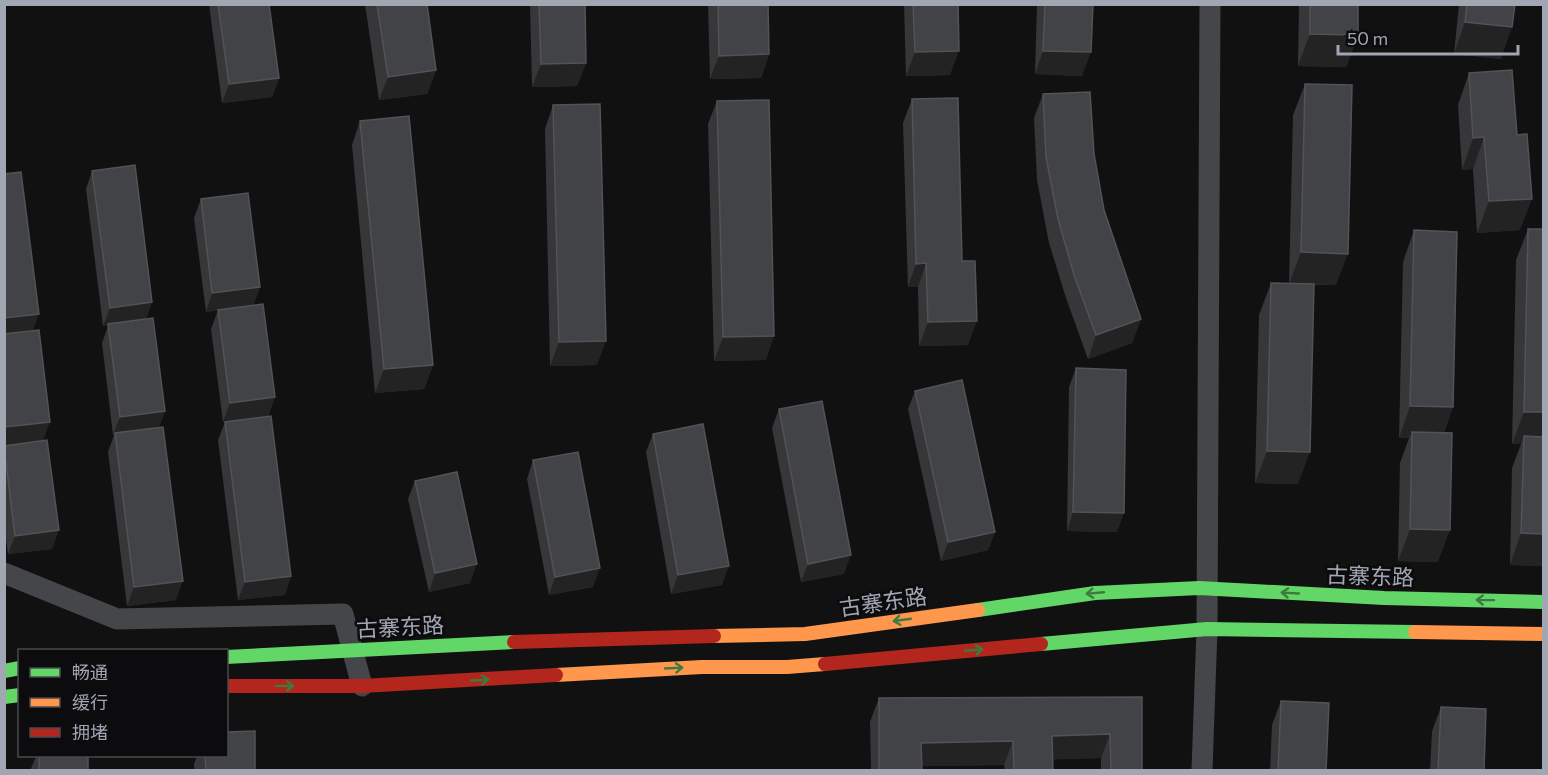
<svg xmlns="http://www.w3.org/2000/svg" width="1548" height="775" font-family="Commissioner,'Noto Sans SC',sans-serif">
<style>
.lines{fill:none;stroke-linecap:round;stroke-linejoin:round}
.street{stroke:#45464a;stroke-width:21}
.fast{stroke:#63d668;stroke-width:14}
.slow{stroke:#ff974d;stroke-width:14}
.jam{stroke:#b3261e;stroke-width:14}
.wall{fill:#373739}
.shaded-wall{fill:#232324}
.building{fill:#424346;stroke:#515357;stroke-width:1.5}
.oneway{stroke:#3c7b3f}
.labels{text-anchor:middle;stroke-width:5;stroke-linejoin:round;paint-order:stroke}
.street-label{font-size:22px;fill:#a1a6b3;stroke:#0c0b0d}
</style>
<rect width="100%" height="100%" fill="#111"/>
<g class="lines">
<path class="street" d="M4,573L117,619L343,614L362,686
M1202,770L1207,629L1210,4"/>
<path class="fast" d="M978,610L1095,593L1199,588L1384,598L1544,602
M1041,644L1207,629L1415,632
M226,657L514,642
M4,671L20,668
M4,697L20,695"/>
<path class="slow" d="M1415,632L1544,634
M714,636L805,634L978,610
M556,675L702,667H787L825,664"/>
<path class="jam" d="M514,642L714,636
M825,664L1041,644
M226,686H362L556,675"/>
</g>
<path class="wall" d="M209,4H269L279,78L272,97L222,103Z
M365,4H427L436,70L427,94L379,100Z
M530,4H585L586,63L577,86L532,87Z
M708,4H768L769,54L761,78L710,79Z
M904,4H958L950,75L906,76Z
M1037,4H1093L1082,76L1035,74Z
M1299,4H1358V35L1346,67L1298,66Z
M1459,4H1515L1501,59L1454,54Z
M1469,73L1520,230L1477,233L1473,169L1462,170L1458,105Z
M1305,84L1336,285H1314L1298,484L1255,483L1259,315L1271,283H1289L1293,115Z
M1043,94L1094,154L1104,210L1141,319L1132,343L1088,359L1066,298L1049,243L1037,180L1034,118Z
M912,99L962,261L968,345L919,346L918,287H908L903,123Z
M717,101L766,360L714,361L708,124Z
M553,105L597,365L550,366L545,129Z
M360,121L433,365L424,389L375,393L352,145Z
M92,171L152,302L146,319L165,411L158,428L176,600L127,606L108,452L114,435H113L102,343L108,326H103L86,189Z
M201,199L260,287L253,306L275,397L268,416L223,422L211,329L218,310L206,312L194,218Z
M1528,229H1544V566L1510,565L1512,468L1521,444H1512L1516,260Z
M1414,230L1453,407L1444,432L1438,562L1398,561L1400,463L1409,438H1399L1403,262Z
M1076,368L1117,532L1067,531L1069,387Z
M915,391L995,532L988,550L941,561L908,409Z
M779,409L844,574L801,582L772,428Z
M225,422L291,576L285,595L238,600L218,440Z
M653,434L722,585L671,594L646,452Z
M4,446L52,549L8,554L4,524Z
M533,460L593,587L549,595L527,479Z
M415,481L470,583L429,592L408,499Z
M1142,697V771H1101V758L1052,759L1053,771H1005L1004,765L922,766V771H871L870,722L879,698Z
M1281,701L1326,771H1270L1272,725Z
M1441,707L1484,771H1430L1432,731Z
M36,756H88V771H30Z
M197,756H226L255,771H194V764Z"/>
<path class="shaded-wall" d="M1465,22L1512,27L1501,59L1454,54Z
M1310,34L1358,35L1346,67L1298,66Z
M959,51L950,75L906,76L915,52Z
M1043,51L1091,52L1082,76L1035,74Z
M769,54L761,78L710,79L719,56Z
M586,63L577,86L532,87L541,64Z
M436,70L427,94L379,100L388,77Z
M279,78L272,97L222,103L229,84Z
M1484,137L1473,169L1462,170L1473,138Z
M1532,199L1520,230L1477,233L1489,201Z
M1301,252L1348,254L1336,285L1289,284Z
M926,263L918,287H908L916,264Z
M260,287L253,306L206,312L212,293Z
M152,302L145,321L108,324V326H103L110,308Z
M39,314L32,333L4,336V318Z
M1141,319L1132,343L1088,359L1096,335Z
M977,321L968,345L919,346L928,322Z
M774,336L766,360L714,361L723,337Z
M606,341L597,365L550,366L559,342Z
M433,365L424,389L375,393L384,369Z
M275,397L268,416L223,422L230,403Z
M1410,406L1453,407L1441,439L1412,432L1409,438H1399Z
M165,411L158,430L115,433L113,435L120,417Z
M1524,412H1544V444L1524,436L1521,444H1512Z
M50,422L43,441L4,445L5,427Z
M1267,451L1310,452L1298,484L1255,483Z
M1073,512L1124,513L1117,532L1067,531Z
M1410,529L1450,530L1438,562L1398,561Z
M59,530L52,549L8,554L15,536Z
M995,532L988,550L941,561L948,542Z
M1521,533L1544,534V566L1510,565Z
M851,555L844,574L801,582L808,564Z
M477,564L470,583L429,592L435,573Z
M729,566L722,585L671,594L678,575Z
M600,568L593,587L549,595L555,577Z
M291,576L285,595L238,600L245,582Z
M183,581L176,600L127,606L134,587Z
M1110,734L1101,758L1043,760L1052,736Z
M1013,741L1004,765L913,766L921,743Z"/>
<path class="building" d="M218,4H269L279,78L229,84Z
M377,4H427L436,70L388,77Z
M539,4H585L586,63L541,64Z
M718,4H768L769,54L719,56Z
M913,4H958L959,51L915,52Z
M1045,4H1093L1091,52L1043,51Z
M1310,4H1358V35L1310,34Z
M1467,4H1515L1512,27L1465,22Z
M1512,70L1517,135L1527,134L1532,199L1489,201L1484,137L1473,138L1469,73Z
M1305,84L1352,85L1348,254L1301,252Z
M1090,92L1094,154L1104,210L1141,319L1096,335L1074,275L1058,219L1046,157L1043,94Z
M958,98L962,261H975L977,321L928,322L926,263L916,264L912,99Z
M769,100L774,336L723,337L717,101Z
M600,104L606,341L559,342L553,105Z
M409,116L433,365L384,369L360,121Z
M135,165L152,302L110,308L92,171Z
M21,172L39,314L4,318V174Z
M248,193L260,287L212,293L201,199Z
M1528,229H1544V412H1524Z
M1414,230L1457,232L1453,407L1410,406Z
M1271,283L1314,284L1310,452L1267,451Z
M263,304L275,397L230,403L218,310Z
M153,318L165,411L120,417L108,324Z
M39,330L50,422L5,427L4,334Z
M1076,368L1126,370L1124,513L1073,512Z
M962,380L995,532L948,542L915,391Z
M822,401L851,555L808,564L779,409Z
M271,416L291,576L245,582L225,422Z
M703,424L729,566L678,575L653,434Z
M163,427L183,581L134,587L115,433Z
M1412,432L1452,433L1450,530L1410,529Z
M1524,436L1544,437V534L1521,533Z
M47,440L59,530L15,536L4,446Z
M578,452L600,568L555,577L533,460Z
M457,472L477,564L435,573L415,481Z
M1142,697V771H1111L1110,734L1052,736L1053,771H1014L1013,741L921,743L922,771H879V698Z
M1281,701L1329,703L1326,771H1278Z
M1441,707L1486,709L1484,771H1438Z
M255,731V771H206L205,756H226V732Z
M39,756H88V771H39Z"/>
<defs><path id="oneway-shaft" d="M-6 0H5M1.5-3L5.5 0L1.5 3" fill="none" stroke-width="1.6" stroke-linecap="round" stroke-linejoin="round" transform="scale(1.5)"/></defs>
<g class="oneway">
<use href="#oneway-shaft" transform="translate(1095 593) rotate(175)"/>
<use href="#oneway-shaft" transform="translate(1290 593) rotate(-177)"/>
<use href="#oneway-shaft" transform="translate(1485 600) rotate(-179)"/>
<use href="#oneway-shaft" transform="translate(902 620) rotate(172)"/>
<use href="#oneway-shaft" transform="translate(974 650) rotate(-5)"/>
<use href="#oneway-shaft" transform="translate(674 668) rotate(-3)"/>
<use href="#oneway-shaft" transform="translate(480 680) rotate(-3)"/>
<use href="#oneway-shaft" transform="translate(285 686) rotate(1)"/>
</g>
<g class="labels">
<g class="street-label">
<text transform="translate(1370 576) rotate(2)" y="8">古寨东路</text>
<text transform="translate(883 602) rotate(-8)" y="8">古寨东路</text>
<text transform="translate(400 627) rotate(-3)" y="8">古寨东路</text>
</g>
</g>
<rect width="1548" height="775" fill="none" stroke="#a1a6b3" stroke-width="12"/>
<rect x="18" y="649" width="210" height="108" fill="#0c0b0d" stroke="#48494f" stroke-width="1.5"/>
<rect x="30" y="668" width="30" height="9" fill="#63d668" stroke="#48494f" stroke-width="1.5"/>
<text x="72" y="679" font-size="18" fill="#a1a6b3">畅通</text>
<rect x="30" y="698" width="30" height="9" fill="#ff974d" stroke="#48494f" stroke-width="1.5"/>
<text x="72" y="709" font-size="18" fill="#a1a6b3">缓行</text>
<rect x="30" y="728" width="30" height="9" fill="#b3261e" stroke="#48494f" stroke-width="1.5"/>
<text x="72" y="739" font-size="18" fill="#a1a6b3">拥堵</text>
<path d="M1338 45v9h180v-9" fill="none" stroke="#a1a6b3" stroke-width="3"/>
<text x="1347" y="45" font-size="18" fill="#a1a6b3" stroke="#0c0b0d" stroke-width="4.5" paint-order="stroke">50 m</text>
</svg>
